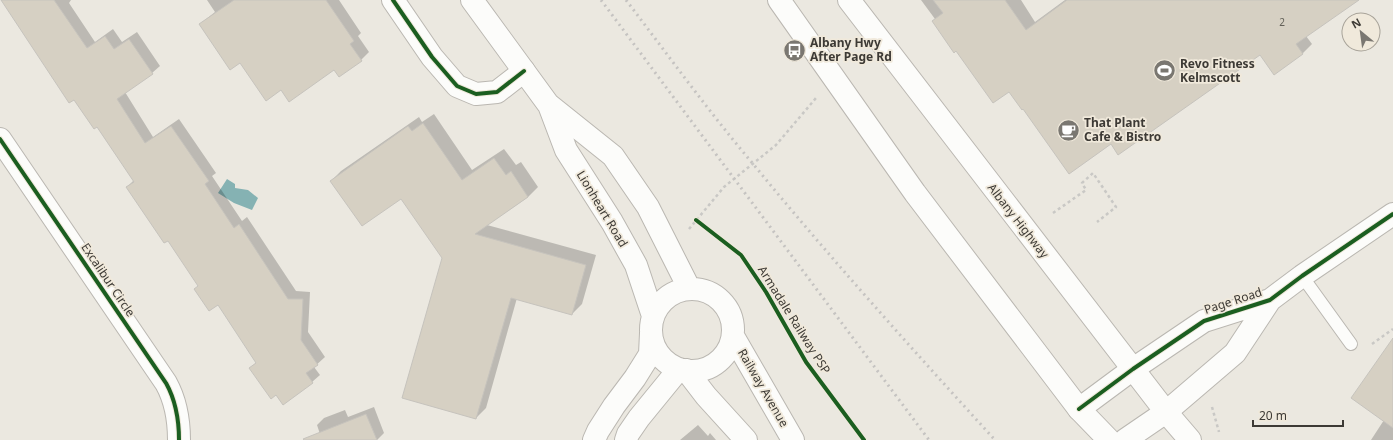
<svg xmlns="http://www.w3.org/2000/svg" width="1393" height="440" font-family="'Noto Sans',sans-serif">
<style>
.water{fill:#85b2b3}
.shadow{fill:#0003}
.building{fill:#d6d0c3;stroke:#c6c3bd}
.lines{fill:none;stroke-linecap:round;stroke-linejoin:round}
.lane-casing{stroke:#bab7b1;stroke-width:14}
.street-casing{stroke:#bab7b1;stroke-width:24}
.secondary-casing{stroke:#bab7b1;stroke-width:24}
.highway-casing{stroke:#bab7b1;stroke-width:24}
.path{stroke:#c9c8c5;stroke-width:2.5;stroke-dasharray:3 3;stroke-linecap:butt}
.lane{stroke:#fcfcfa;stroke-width:12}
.street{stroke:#fcfcfa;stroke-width:22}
.secondary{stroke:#fcfcfa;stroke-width:22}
.highway{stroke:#fcfcfa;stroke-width:22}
.rail{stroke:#c5c3c1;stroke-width:3;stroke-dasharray:2 4;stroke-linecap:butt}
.cycleway-casing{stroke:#f0e9db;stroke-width:6}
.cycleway{stroke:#1b5e20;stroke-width:4}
.labels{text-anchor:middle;stroke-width:3.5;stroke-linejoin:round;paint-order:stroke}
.number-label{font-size:10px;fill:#636058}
.poi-label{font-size:12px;font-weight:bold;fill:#3d3a35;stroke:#f0e9db;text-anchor:start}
.street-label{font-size:12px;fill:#3d3a35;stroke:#f0e9db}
</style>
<rect width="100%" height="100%" fill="#ebe8e0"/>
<path class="water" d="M227,179L235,184V188L248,190L258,198L252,210L234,203L218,193Z"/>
<path class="shadow" d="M2,0H71L69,3L95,42L113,29L122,42L137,32L160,66L152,73L125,92L153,137L179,119L216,173L212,176L242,221L247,217L296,291L310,292L308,332L325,357L314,367L320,375L312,382L276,394L250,368L257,362L218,304L199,286L168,239L127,187L134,180L98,125Z
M207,0H339L361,33L358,36L369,52L361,60L339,75L335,69L281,89L240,62L200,24L215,12Z
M921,0H1021L1035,22L1065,0H1357L1306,36L1312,44L1303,53L1274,74L1260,53L1111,143L1024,108L1009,90L935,19Z
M434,114L472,170L504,149L516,165L521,162L538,187L528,197L487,225L596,255L582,304L572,314L517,298L486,408L476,418L443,258L402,197L331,181L341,171L419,117L422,122Z
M1393,340V440H1371L1384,420Z
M374,407L384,433L377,440H322L317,425L324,418L345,410L348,417Z
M698,425L708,436L710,433L716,440H680Z"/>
<path class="building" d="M1,0H54L87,48L105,36L114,49L129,39L153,74L117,99L145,143L171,126L209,181L205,184L234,228L239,224L288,299H303L301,340L318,365L306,373L313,383L283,405L276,395L271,399L249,368L256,363L218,305L209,311L194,289L198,286L168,241L164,243L126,187L134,182L97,127L94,129L74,100L69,103Z
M234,0H326L354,41L350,44L362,61L339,77L334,70L289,102L281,90L266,101L240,63L230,70L199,24Z
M933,0H1005L1026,30L1067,0H1359L1296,44L1303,54L1274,75L1260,55L1118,155L1111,144L1069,174L1023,109L1022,110L1009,92L993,103L956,51L954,53L932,21L943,13Z
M423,123L462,180L494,158L506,175L511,171L528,197L475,234L586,265L572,315L511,298L476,419L402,398L442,258L401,199L362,226L330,181L408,126L412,131Z
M1393,338V428L1351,398Z
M366,414L377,440H304L303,439Z"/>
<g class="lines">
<defs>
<path id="lane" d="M1302,276L1351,344"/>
<path id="street" d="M393,0L432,57L457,86L476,94L497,92L524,71
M0,139L166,383C176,401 179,419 179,440"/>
<path id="secondary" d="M472,0L548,104L613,156L648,207L689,288
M549,105L566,150L612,222L636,265L653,316
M651 330a41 41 0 1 1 82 0a41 41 0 1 1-82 0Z
M733,336L793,440
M686,370L706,396L746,440
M1079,409L1133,369L1204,321L1270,300L1302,276L1393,214
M594,440L598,431L614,406L635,378L650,354L651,333
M626,440L628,434L639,418L679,369
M1125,440L1166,412L1235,353L1270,300"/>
<path id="highway" d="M779,0L915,193L1079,409L1109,440
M849,0L1166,412L1190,440"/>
</defs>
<use href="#lane" class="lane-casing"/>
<use href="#street" class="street-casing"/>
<use href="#secondary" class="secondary-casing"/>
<use href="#highway" class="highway-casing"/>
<path class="path" d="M1053,213L1086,190L1082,183L1093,173L1116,207L1097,222
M689,229L724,187L776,145L816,98
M1372,344L1393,329
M1212,407L1219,432"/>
<use href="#lane" class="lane"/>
<use href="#street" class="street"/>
<use href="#secondary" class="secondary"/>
<use href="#highway" class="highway"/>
<path class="rail" d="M601,0L929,440
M626,0C668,55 709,112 754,165C831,259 913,350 995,440"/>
<defs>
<path id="cycleway" d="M393,0L432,57L457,86L476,94L497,92L524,71
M0,139L166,383C176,401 179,419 179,440
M696,220L741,255L766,292L806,362L864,440
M1079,409L1133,369L1204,321L1270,300L1302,276L1393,214"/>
</defs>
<use href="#cycleway" class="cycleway-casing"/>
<use href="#cycleway" class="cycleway"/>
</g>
<defs>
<symbol id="bus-disc" viewBox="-11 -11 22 22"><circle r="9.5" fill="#7a7771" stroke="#f0e9db"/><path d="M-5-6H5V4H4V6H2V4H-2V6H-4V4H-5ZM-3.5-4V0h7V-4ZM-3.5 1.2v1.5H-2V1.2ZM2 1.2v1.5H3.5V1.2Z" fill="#fff"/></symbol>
<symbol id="stadium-disc" viewBox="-11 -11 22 22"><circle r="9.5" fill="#7a7771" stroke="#f0e9db"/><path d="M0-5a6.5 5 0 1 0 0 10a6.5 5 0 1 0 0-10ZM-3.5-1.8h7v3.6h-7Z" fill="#fff"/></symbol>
<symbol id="cafe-disc" viewBox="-11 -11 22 22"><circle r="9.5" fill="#7a7771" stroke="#f0e9db"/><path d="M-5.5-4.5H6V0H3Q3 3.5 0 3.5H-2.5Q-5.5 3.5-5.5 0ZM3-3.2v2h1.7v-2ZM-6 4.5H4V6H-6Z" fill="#fff"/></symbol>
</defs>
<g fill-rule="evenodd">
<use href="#bus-disc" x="782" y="38" width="25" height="25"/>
<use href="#stadium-disc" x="1152" y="58" width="25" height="25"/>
<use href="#cafe-disc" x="1056" y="118" width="25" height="25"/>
</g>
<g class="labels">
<g class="number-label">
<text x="1282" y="26">2</text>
</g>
<g class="poi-label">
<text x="810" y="47">Albany Hwy<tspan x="810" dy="14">After Page Rd</tspan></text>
<text x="1180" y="68">Revo Fitness<tspan x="1180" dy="14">Kelmscott</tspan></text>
<text x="1084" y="127">That Plant<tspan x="1084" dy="14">Cafe &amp; Bistro</tspan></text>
</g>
<g class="street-label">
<text transform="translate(602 209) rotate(59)" y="4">Lionheart Road</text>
<text transform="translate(1018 221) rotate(52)" y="4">Albany Highway</text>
<text transform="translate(108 280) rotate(56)" y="4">Excalibur Circle</text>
<text transform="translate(1233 301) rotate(-18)" y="4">Page Road</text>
<text transform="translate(794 320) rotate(58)" y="4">Armadale Railway PSP</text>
<text transform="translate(763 388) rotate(60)" y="4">Railway Avenue</text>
</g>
</g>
<g transform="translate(1361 32) rotate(331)"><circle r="19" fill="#f0e9db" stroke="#a8a399"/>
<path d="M0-3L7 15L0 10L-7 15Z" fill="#7a7771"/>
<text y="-6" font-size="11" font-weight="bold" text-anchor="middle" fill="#3d3a35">N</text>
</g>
<path d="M1253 420v6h90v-6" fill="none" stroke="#3d3a35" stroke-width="2"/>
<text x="1259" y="420" font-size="12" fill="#3d3a35" stroke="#f0e9db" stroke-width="3" paint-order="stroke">20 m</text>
</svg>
